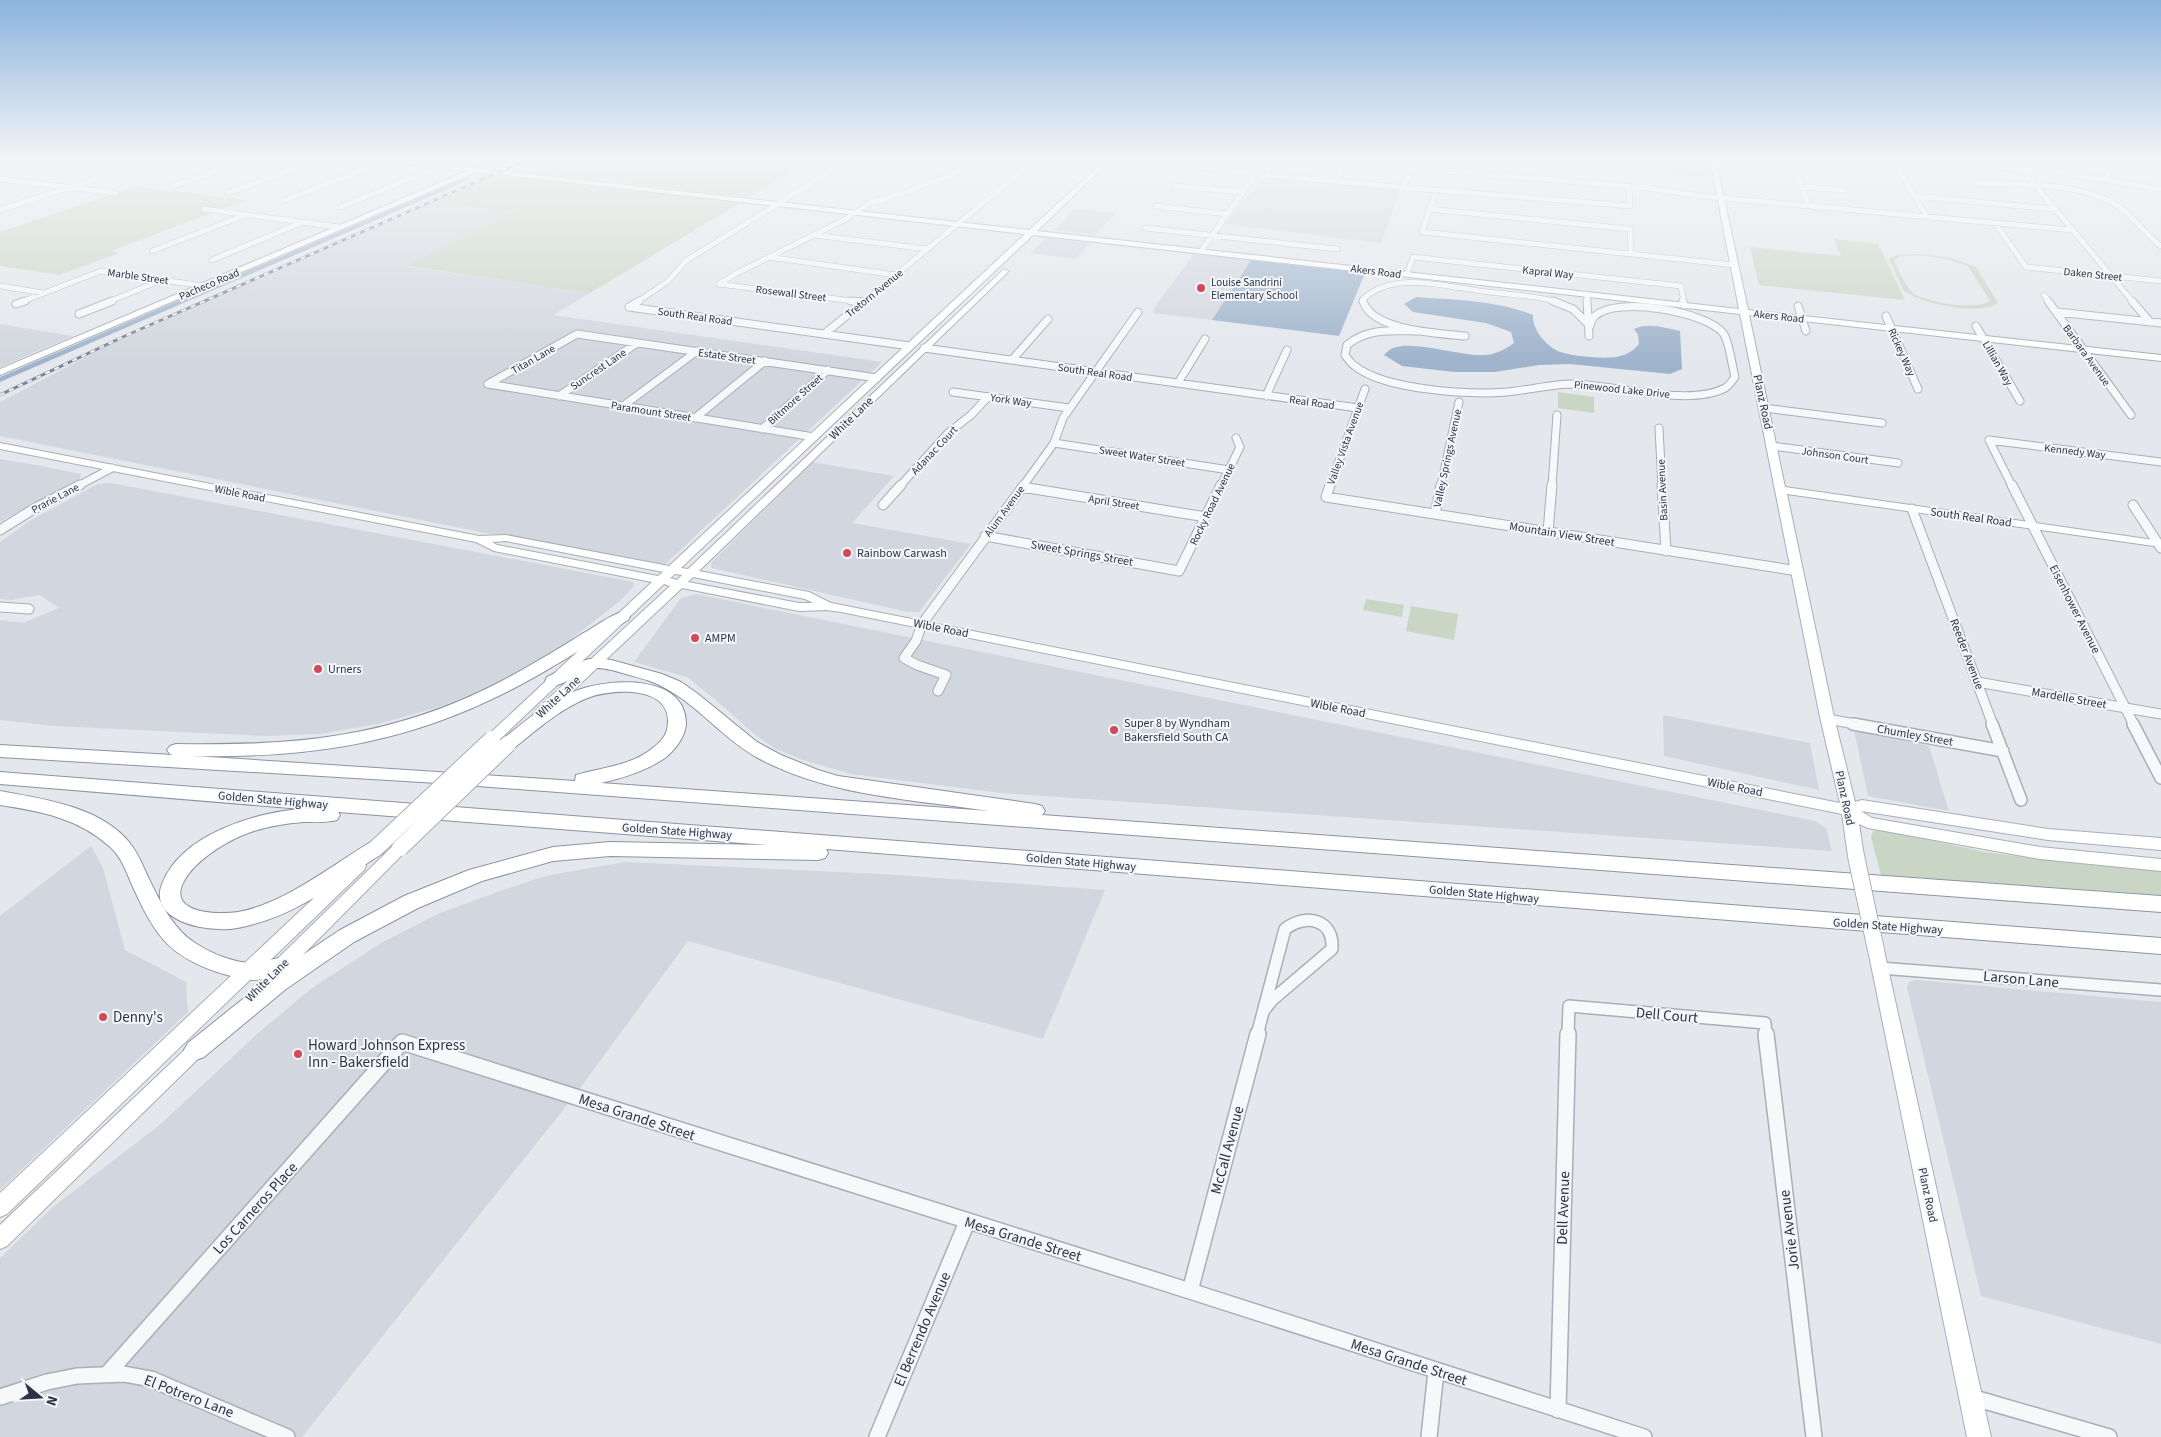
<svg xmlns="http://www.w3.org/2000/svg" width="2161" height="1437" font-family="'Source Sans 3',sans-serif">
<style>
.built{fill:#d2d6de}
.green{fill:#c9d6c5;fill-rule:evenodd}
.water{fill:#9fb4cc}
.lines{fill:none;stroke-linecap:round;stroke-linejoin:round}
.canal{fill:#9fb4cc;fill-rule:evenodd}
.street-far4-casing{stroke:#a9aeb7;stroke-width:6}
.street-far3-casing{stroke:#a9aeb7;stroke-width:9}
.street-far2-casing{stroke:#a9aeb7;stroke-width:11}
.street-far1-casing{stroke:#a9aeb7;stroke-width:14}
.street-casing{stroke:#a9aeb7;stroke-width:18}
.secondary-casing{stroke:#a9aeb7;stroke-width:2}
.highway-casing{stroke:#8b94a3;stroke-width:2}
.street-far4{stroke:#f7f8fa;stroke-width:5}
.street-far3{stroke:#f7f8fa;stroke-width:7}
.street-far2{stroke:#f7f8fa;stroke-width:9}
.street-far1{stroke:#f7f8fa;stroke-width:11}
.street{stroke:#f7f8fa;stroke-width:15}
.secondary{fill:#fff;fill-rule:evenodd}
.highway{fill:#fff;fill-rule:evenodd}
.rail-casing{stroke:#7d8696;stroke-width:3}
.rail{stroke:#f4f6f9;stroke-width:2;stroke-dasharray:5;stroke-linecap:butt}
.secondary-bridge-casing{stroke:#a9aeb7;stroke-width:18;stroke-linecap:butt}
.secondary-bridge{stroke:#fff;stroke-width:16}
.poi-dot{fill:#d1495b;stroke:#f4f6f9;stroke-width:2}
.labels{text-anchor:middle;stroke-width:4;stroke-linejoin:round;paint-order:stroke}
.far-street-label{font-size:11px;fill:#2b3445;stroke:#f4f6f9}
.far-poi-label{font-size:11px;fill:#2b3445;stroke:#f4f6f9;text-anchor:start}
.street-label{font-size:12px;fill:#2b3445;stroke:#f4f6f9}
.poi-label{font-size:12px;fill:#2b3445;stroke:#f4f6f9;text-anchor:start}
.near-street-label{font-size:15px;fill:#2b3445;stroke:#f4f6f9}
.near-poi-label{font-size:15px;fill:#2b3445;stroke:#f4f6f9;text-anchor:start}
</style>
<rect width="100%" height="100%" fill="#e4e7ec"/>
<path class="built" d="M1604,160H1703L1707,178L1604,168Z
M1264,176L1401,189L1381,243L1225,224Z
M436,202L517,212L408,267L590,293L553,315L882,362L661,568L0,436V402L107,346Z
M1075,209L1116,213L1095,235L1055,230Z
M1046,238L1090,243L1075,259L1030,253Z
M1194,254L1251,260L1212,320L1153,313L1156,305Z
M0,324L73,336L0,367Z
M0,459L36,465L81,474L80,479L0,522Z
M812,462L894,476L852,523L971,544L919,612H908L712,568L711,566L712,562Z
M111,483L629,581L633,582L634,586L621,600L561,647L525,670L472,694L439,707L378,724L320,734L265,736L54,726L0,720V620L23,623L59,608L40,595L11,600L0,599V542L31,520L98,484Z
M696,594L1815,821L1826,828L1832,851L1001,793L851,774L803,760L774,748L753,733L717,701L687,677L634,662L681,598Z
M1663,715L1810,743L1819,790L1664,756Z
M1854,730L1929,746L1949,811L1868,796Z
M91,846L103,868L125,950L186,982L188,1012L0,1190V916Z
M625,862L882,874L1105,890L1043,1039L688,941L575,1095L302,1437H0V1258L53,1207L162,1123L257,1034L312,988L381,943L440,913L503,890L545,876Z
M1916,980L2161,1002V1344L1981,1296L1907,988L1909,982Z"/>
<path class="green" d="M426,160H493L477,167L423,161Z
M531,160H813L749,197L508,170Z
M496,175L740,203L590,293L407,266L516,212L436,202Z
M136,186L245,200L111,251L119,253L60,275L0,266V232Z
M1834,239L1878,244L1905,300L1759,285L1750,247L1841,256Z
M1918,254L1952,258L1976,267L1998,303C1981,316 1919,304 1903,290L1889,259L1897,255ZM1916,255L1943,258L1968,266L1990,301C1978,311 1921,303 1911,291C1904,283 1898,269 1894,260L1901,256Z
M1558,392L1594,397V413L1558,408Z
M1366,599L1404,605L1402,617L1363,610Z
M1411,606L1458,614L1454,640L1406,631Z
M1883,830L1985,852L2070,863L2161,870V895L1881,875L1871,837L1873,831Z"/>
<path class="water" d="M1251,260L1365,273L1339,336L1212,320Z
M1416,297C1455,300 1496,300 1533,315C1532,329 1545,345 1558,351C1568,356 1609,360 1620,356C1628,354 1634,350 1639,344L1638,335L1634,329C1649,322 1665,328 1680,331L1682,369L1670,374L1570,364L1539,365L1495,372H1454L1402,366L1384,355C1387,352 1390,349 1393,348C1418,340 1458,357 1486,355C1496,354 1506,349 1514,343L1511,332L1486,323L1413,312L1404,304Z"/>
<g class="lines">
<path class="canal" d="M508,160H515L501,166L498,164Z
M467,177L469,180L0,382V377Z"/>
<defs>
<path id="street-far4" d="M1160,160C1213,171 1267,175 1321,180C1424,190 1527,197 1630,206L1629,186
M1524,160L1595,166
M1893,160L1927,217
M2014,160L2133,302
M2094,160L2108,173L2107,177L2101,180
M1962,164L2062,173L2161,189
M836,168L855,170
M1411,168L1647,188L1700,196L2072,230
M0,170L36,160
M1268,170V166L1277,160
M0,179L115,193
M1334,181L1347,160
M1977,183C2019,185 2079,182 2116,205C2133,215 2144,234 2161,246
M173,186L249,160
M1174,186L1244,192
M1802,187L1843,190
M1403,188L1415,160
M1436,191L1422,232L1735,265
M228,193L319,160
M1914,196L2054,209
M285,200L390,160
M1156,206L1227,214
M1809,206L1794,167L1834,171
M341,207L441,166
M204,209L339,227
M1429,209L1630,229L1631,254
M0,210L154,160
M1995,223L2026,267L2161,281
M1145,228L1337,249
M814,235L927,249
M152,251L245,215
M1201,251L1256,174
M768,257L896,275
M212,260L303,222
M1407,274L1413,257L1681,286L1684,302
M719,284L737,273L844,220L870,203L906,192L989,160
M719,284L861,302
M0,286L44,293
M1587,294V302
M2044,295L2049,302
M21,302L101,271L204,286
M108,302L162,280
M637,302L667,282L687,260L849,160
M863,302L1032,163L992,160
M1364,302L1363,299C1396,269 1449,288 1489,292C1512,295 1534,295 1557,302"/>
<path id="street-far3" d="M851,301L862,302
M1363,301C1372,331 1438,333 1465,336
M1587,301L1589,336
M1683,301L1684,305
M2048,301L2131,415
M2132,301L2150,322
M16,304L25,301
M1798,306L1806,331
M629,307L910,346
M629,307L639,301
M2057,312L2161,323
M79,314L112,301
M1886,316L1918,389
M1976,326L2020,401
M1420,331C1394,331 1369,327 1347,345L1345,355C1348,359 1351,364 1355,366C1384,390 1470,395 1507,392C1529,390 1552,384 1574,384C1614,385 1690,407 1725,388C1729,386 1732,381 1735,377C1732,366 1729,340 1723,333C1705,311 1616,296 1595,316C1592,318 1591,323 1590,326L1573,309L1553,301
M824,334L865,301
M924,348L1358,408
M1012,360L1048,319
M1178,383L1205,339
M488,384L577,334L877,378
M488,384L814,437
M953,392L1069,408
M559,396L637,343
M1266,396L1287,350
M623,406L697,351
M1764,408L1882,423
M695,418L765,361
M1659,428L1662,486
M762,429L828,370
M1989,440L2012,486
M1989,440L2161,462
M1054,443L1229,470
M1772,446L1898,463
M78,486L112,468
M900,486L948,433L971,415L988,397
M1023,486L1054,443L1063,418L1138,312
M1221,486L1240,447L1236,438
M1330,486L1365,389
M1441,486L1459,402
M1552,486L1557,415"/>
<path id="street-far2" d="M1330,485L1326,497L1798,571
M1662,485L1666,551
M2012,485L2134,725
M1022,487L1206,517
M883,505L901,485
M2133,505L2161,548
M1912,509L1993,725
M1435,514L1441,485
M0,530L32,510L80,485
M1548,532L1552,485
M985,536L1179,571L1221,485
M0,607L29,609
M1977,682L2161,714
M938,691L946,675L917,665L904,658L916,641L922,624L1024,485
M1828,719L1860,725"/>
<path id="street-far1" d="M1853,724L2003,751
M1992,724L2021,800
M2133,724L2161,778
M1880,968L2161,990
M1257,1035L1285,929C1306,913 1334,919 1332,949L1272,1000L1265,1009
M1568,1035L1569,1006L1765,1023L1766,1035"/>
<path id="street" d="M1766,1034L1814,1437
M1190,1291L1258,1034
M108,1373L402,1042L1190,1291L1644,1437
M0,1397L47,1382L77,1376L124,1374L151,1379L287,1437
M1971,1397L2109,1437
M1558,1410L1568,1034
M877,1437L967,1222
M1429,1437L1436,1371"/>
<path id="secondary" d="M379,160C410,156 442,169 473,168C483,168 492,160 503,160L483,169L1029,230L1105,160H1111L1037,231L1739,309L1710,160H1716L1748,310L2161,355V361L1749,315L1785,487L2161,541V547L1787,494L1834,717L1855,802L1862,800L2048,829L2161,838V850L2048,840L1861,811L1872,818L2040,847L2161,859V871L2040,859L1868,828L1859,824L1864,856L1862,860L1856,862L1850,860L1848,856L1842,814L841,612L827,610L799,611L682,588L545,717H535L533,714L535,711L670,586L664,584L497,742H487L485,739L487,736L652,582L494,551L476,542L0,449V443L479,536L506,535L669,566L1025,234L476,172L0,375V369L467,171ZM1033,235L1740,314L1820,717L1840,803L831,603L809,592L699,571L1007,273L1008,271L1004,269L688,569L681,568ZM506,541L663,572L658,576L497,545L492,542ZM675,574L682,575L677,580L670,578ZM693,577L805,599L813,603H799L688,582Z
M400,842L405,844L408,848L405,852L281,977L275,979L269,977L266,972L269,967L395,844Z
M358,860L364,862L366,866L364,870L7,1214L0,1217V1193L352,862Z
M1876,943L1882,945L1884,950L1991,1437H1967L1868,950L1870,945Z
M201,1037L207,1040L210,1045L207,1050L7,1246L0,1249V1225L195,1040Z"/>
<path id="highway" d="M622,612L628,614L630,617L628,620C583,648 538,678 490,700C393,746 299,758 193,756L575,781L576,775C603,767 632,766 654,747C663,740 668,733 668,721C668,687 617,689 593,696C563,706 538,729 514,748L508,750L502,748L499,744L502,740C525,721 549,700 578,690C611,678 685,674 686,723C686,736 675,750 665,758C646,771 623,778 601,783L989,811C911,799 828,796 758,758C718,736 691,695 647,680C635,677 607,667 596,668C579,670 564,689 547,685L545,681L547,677L573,664L589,659L602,658L615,661L662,674L681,682L698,694L757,742L781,755L818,770L838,776L1035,804L1042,806L1045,811L1042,815L2161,896V912L438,783L0,757V745L173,755L170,754L167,750L170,746L176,744C296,746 391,738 500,682C528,667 555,651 582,634C595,627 608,616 622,612Z
M0,772L2161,938V954L826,849L828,853L825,858L818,860L610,856L553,861L482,881L418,908L354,942L286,989L204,1057L196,1060L188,1057L184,1050L188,1043L269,978C250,983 234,977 217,972C166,955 153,931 132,885C126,871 121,856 109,846C78,818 39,811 0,805V791C43,799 99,806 129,842C138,853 143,866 149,879C161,903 172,928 195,943C212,954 236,964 257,963C269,962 278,955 290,959L292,962L340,930L404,896L469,870L553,847L610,842L768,845L338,812L340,815L337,820C326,823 314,822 303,822C282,824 262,827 243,835C222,844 195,861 184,881C166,914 219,915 238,912C283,904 330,867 369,843L376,841L383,843L386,848L383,853C342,879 301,912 254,924C243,927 232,930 220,929C196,929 149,918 162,884C181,834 256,812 303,809L0,784Z"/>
</defs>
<use href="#street-far4" class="street-far4-casing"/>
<use href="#street-far3" class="street-far3-casing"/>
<use href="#street-far2" class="street-far2-casing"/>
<use href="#street-far1" class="street-far1-casing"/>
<use href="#street" class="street-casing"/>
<use href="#secondary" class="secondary-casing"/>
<use href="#highway" class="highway-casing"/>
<use href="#street-far4" class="street-far4"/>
<use href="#street-far3" class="street-far3"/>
<use href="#street-far2" class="street-far2"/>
<use href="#street-far1" class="street-far1"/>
<use href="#street" class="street"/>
<use href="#secondary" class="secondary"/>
<use href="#highway" class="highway"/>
<defs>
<path id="rail" d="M0,395L125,336L526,160"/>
</defs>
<use href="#rail" class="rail-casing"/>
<use href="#rail" class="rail"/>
<defs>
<path id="secondary-bridge" d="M376,848L492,739
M400,848L508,744
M1856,856L1876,950"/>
</defs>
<use href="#secondary-bridge" class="secondary-bridge-casing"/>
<use href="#secondary-bridge" class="secondary-bridge"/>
</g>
<linearGradient id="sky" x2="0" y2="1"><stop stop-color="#8bb4dd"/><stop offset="0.44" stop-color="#f3f4f6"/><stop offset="1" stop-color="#f3f4f6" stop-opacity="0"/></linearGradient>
<rect width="2161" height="361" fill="url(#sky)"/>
<g class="poi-dot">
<circle cx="1201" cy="288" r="5"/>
<circle cx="847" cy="553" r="5"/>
<circle cx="695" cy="638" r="5"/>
<circle cx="318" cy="669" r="5"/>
<circle cx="1114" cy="730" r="5"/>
<circle cx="103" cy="1017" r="5"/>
<circle cx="298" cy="1054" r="5"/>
</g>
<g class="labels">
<g class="far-street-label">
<text transform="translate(1376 271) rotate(7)" y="4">Akers Road</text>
<text transform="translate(1548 272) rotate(6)" y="4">Kapral Way</text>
<text transform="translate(2093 274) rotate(6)" y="4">Daken Street</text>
<text transform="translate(138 276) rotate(8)" y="4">Marble Street</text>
<text transform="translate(209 284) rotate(-23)" y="4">Pacheco Road</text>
<text transform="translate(791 293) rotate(7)" y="4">Rosewall Street</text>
<text transform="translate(874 293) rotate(-39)" y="4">Tretorn Avenue</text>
<text transform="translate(695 316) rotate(8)" y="4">South Real Road</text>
<text transform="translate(1779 316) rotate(6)" y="4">Akers Road</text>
<text transform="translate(1902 352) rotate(66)" y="4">Rickey Way</text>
<text transform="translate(2087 355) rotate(54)" y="4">Barbara Avenue</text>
<text transform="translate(727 356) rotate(8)" y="4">Estate Street</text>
<text transform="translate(533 359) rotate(-30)" y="4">Titan Lane</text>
<text transform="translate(1998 363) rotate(60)" y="4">Lillian Way</text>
<text transform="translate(598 369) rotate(-34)" y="4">Suncrest Lane</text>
<text transform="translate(1095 372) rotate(8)" y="4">South Real Road</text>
<text transform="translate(1622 389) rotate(6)" y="4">Pinewood Lake Drive</text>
<text transform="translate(795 399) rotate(-42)" y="4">Biltmore Street</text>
<text transform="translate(1011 400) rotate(8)" y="4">York Way</text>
<text transform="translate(1312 402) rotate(8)" y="4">Real Road</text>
<text transform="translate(651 411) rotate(9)" y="4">Paramount Street</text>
<text transform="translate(1345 443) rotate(-70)" y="4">Valley Vista Avenue</text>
<text transform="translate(934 450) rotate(-47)" y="4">Adanac Court</text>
<text transform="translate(2075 451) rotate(7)" y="4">Kennedy Way</text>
<text transform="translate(1835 455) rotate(8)" y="4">Johnson Court</text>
<text transform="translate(1142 456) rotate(9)" y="4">Sweet Water Street</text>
<text transform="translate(1447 458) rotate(-78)" y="4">Valley Springs Avenue</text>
<text transform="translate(1662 490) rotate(-93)" y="4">Basin Avenue</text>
<text transform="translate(240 493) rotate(11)" y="4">Wible Road</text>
<text transform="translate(55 498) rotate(-28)" y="4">Prarie Lane</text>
<text transform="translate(1114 502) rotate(9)" y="4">April Street</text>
<text transform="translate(1212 504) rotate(-64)" y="4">Rocky Road Avenue</text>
<text transform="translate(1004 511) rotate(-54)" y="4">Alum Avenue</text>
</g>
<g class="far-poi-label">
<text x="1211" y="286">Louise Sandrini<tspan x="1211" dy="13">Elementary School</tspan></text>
</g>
<g class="street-label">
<text transform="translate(1763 402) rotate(78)" y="4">Planz Road</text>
<text transform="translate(851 418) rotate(-44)" y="4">White Lane</text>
<text transform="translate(1971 517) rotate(8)" y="4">South Real Road</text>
<text transform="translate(1562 534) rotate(9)" y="4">Mountain View Street</text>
<text transform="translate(1082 553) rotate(10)" y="4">Sweet Springs Street</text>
<text transform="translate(2075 609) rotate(63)" y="4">Eisenhower Avenue</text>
<text transform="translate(941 628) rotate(11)" y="4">Wible Road</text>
<text transform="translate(1967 654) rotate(69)" y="4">Reeder Avenue</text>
<text transform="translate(558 697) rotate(-43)" y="4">White Lane</text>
<text transform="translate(2069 698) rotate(10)" y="4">Mardelle Street</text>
<text transform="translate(1338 708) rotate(11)" y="4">Wible Road</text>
<text transform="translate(1915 735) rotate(10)" y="4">Chumley Street</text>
<text transform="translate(1735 787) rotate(11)" y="4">Wible Road</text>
<text transform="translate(1845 798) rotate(78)" y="4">Planz Road</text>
<text transform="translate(273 800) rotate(5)" y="4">Golden State Highway</text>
<text transform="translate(677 831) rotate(4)" y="4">Golden State Highway</text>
<text transform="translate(1081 862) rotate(5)" y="4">Golden State Highway</text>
<text transform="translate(1484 894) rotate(5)" y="4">Golden State Highway</text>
<text transform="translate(1888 926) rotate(4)" y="4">Golden State Highway</text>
<text transform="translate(267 980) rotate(-45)" y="4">White Lane</text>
<text transform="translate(1928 1195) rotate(78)" y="4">Planz Road</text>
</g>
<g class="poi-label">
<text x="857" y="557">Rainbow Carwash</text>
<text x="705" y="642">AMPM</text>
<text x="328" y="673">Urners</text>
<text x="1124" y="727">Super 8 by Wyndham<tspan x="1124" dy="14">Bakersfield South CA</tspan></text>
</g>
<g class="near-street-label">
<text transform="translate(2021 979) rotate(5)" y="5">Larson Lane</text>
<text transform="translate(1667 1015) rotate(5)" y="5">Dell Court</text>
<text transform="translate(637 1117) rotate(18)" y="5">Mesa Grande Street</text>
<text transform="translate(1227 1150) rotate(-75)" y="5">McCall Avenue</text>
<text transform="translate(255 1208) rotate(-48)" y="5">Los Carneros Place</text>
<text transform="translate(1563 1208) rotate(-88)" y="5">Dell Avenue</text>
<text transform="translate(1789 1230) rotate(-97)" y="5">Jorie Avenue</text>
<text transform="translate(1023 1239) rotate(17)" y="5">Mesa Grande Street</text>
<text transform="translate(922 1329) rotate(-67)" y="5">El Berrendo Avenue</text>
<text transform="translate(1409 1362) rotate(18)" y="5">Mesa Grande Street</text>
<text transform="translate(189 1396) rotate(21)" y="5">El Potrero Lane</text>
</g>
<g class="near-poi-label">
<text x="113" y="1022">Denny's</text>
<text x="308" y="1050">Howard Johnson Express<tspan x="308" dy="17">Inn - Bakersfield</tspan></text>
</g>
</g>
<g transform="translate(40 1397) rotate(108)" stroke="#f4f6f9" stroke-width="4" paint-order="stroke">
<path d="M0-4L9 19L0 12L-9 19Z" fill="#2b3445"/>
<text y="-8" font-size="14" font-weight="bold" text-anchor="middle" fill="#2b3445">N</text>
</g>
</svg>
